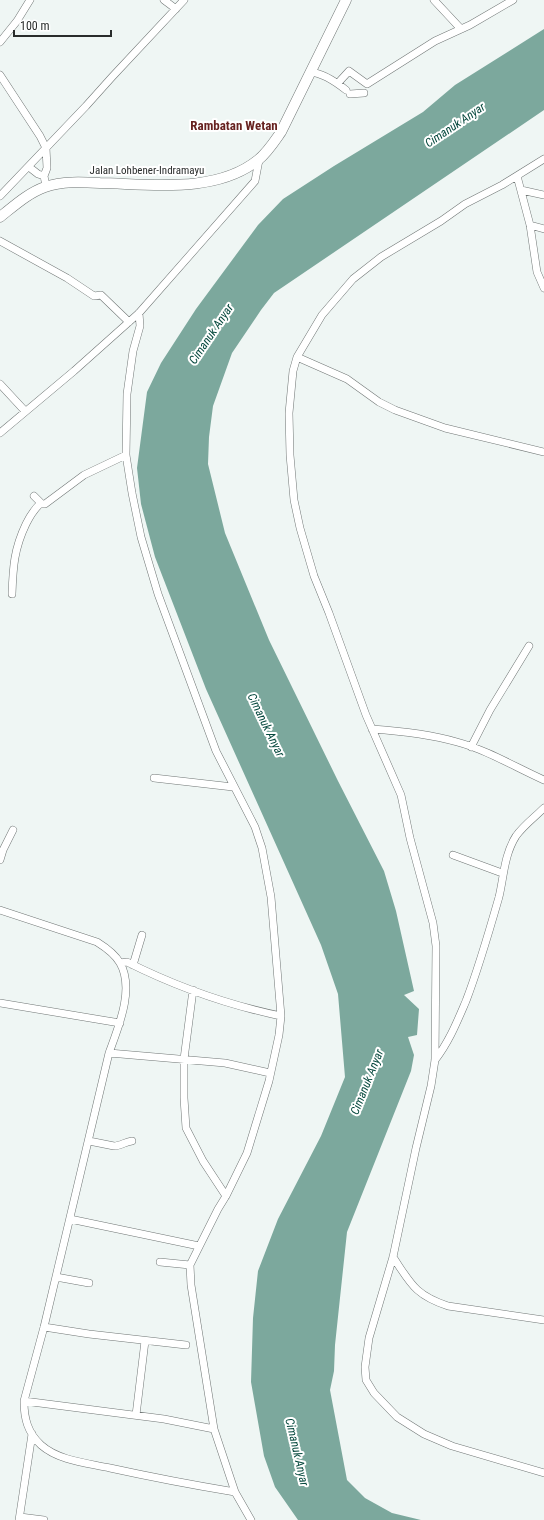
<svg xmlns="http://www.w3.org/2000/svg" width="544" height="1520" font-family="'Roboto Condensed',sans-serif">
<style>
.water{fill:#7ca89d}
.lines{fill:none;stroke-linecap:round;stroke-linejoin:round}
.minor-casing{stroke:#707675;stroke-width:8}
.highway-casing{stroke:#707675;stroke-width:11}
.minor{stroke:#fff;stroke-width:7}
.highway{stroke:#fff;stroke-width:10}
.labels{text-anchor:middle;stroke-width:4;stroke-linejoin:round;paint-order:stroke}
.street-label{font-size:11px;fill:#292c2b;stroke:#fff}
.water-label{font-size:12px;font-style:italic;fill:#05483d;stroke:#fff}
.quarter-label{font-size:13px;font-weight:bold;fill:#672220;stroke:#fff}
</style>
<rect width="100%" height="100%" fill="#eff6f4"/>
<path class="water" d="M544,29V110L274,293L261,310L232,353L213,406L209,437L208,464L225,533L269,640L338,781L384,871L396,911L414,991L404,995L419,1009L417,1035L408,1037L414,1055L411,1071L347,1232L335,1345L334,1371L330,1390L347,1480L365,1498L392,1513L421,1520H298L275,1487L264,1456L251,1382L253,1318L258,1271L278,1219L321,1136L345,1077L338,994L321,945L206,689L155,557L141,504L137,468L147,392L161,363L196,309L258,225L283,199L334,166L423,112L455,85Z"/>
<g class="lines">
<defs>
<path id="minor" d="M164,0L176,9
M434,0L461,29
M0,42L17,21L30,0
M310,72C323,73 336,82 346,90
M0,75L40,136L46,148L47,168L44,176L46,186
M338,83L349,71L367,84L435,41L470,25L513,0
M350,94L364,93
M544,159L502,185L465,204L441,221L381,257L353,279L322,315L297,357L293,371L289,413L290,455L294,500L300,528L314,576L329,613L366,715L401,795L410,838L433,923L436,946L435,1060L431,1086L416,1148L393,1257L369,1338L365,1367L366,1380L374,1393L397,1417L424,1434L452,1446L544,1473
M29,167L38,174L44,176
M517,176L530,225L537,272L544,288
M521,190L544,195
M0,196L86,106L112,77L184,0
M530,225L544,229
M0,241L67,278L94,296L101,295L129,322
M297,357L347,379L379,402L395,410L445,428L544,452
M0,384L25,411
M0,433L74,371L139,313L255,181L259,160
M34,496L42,504H45L84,475L126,455
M12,594C13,567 14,549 26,524C30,516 34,509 41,503
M372,729C401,731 429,734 457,742C487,750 515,767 544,780
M471,747L490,710L529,646
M154,778L233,787
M453,855L502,873
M0,860L3,850L13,830
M0,910L97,942C105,947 115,954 120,963C135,989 118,1028 109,1053L44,1327L24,1401C24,1419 28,1433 41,1445C59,1461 88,1463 110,1468C151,1477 193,1485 235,1492
M120,963L127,962C175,986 228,1005 281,1016L271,897L262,848L255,827L216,751L158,594L141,537L132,493L126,455L127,394L133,351L140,326L139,313
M133,965L142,935
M193,990L184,1059V1098L186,1128L203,1161L226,1196
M0,1003L120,1023
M109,1053L225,1063L270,1073
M435,1060C449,1042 457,1022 466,1001C479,967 489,932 499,897C504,876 504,855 516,836C524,825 535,817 544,808
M89,1141L114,1146C120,1146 125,1142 132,1141
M70,1219L199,1246
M393,1257C411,1284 415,1295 448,1306L544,1320
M160,1262L190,1265
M56,1277L89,1283
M44,1327L89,1334L186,1345
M24,1401L164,1419L214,1429
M136,1415L145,1341
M20,1517L44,1520
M19,1520L32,1434
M251,1520L235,1492L214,1429L191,1285L190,1265L218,1209L226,1196L247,1153L269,1081L279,1035L281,1016"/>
<path id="highway" d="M0,217C14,206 28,193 45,187C62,181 82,182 100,183C150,184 216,194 258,160C267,153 274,142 281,132L346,0"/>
</defs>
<use href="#minor" class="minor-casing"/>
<use href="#highway" class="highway-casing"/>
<use href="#minor" class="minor"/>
<use href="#highway" class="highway"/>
</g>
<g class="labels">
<g class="street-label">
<text x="147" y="174">Jalan Lohbener-Indramayu</text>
</g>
<g class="water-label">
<text transform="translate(455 125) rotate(-34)" y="4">Cimanuk Anyar</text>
<text transform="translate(211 334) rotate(-56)" y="4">Cimanuk Anyar</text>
<text transform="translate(266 725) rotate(64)" y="4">Cimanuk Anyar</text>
<text transform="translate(367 1082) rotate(-68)" y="4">Cimanuk Anyar</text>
<text transform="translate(297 1452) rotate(77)" y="4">Cimanuk Anyar</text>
</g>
<g class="quarter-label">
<text x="234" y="130">Rambatan Wetan</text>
</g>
</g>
<path d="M14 30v6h97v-6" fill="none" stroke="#292c2b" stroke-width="2"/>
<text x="20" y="30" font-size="12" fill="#292c2b" stroke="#ffffff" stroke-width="3" paint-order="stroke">100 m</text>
</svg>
